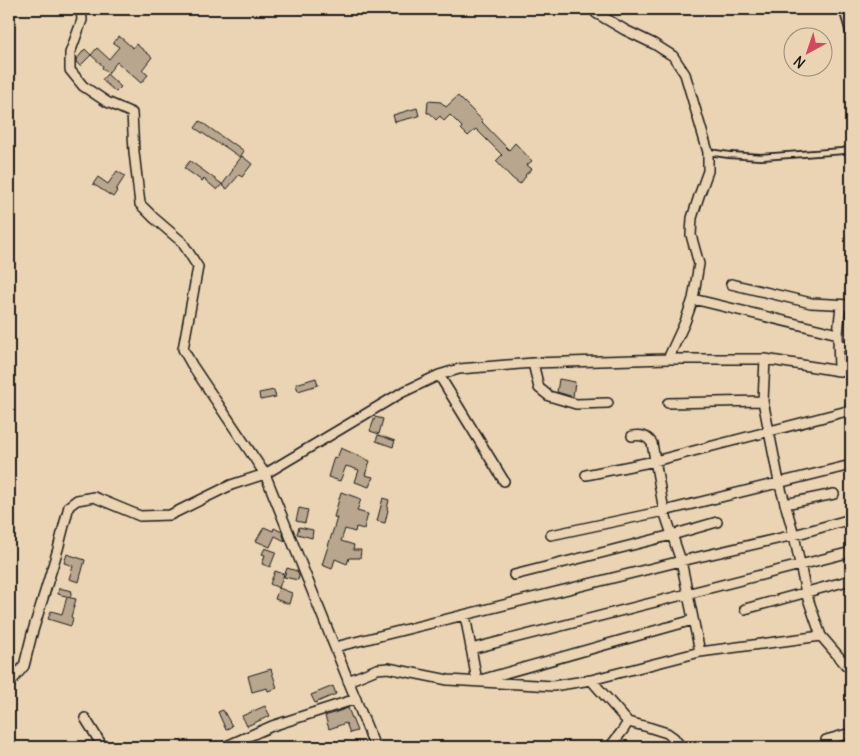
<svg xmlns="http://www.w3.org/2000/svg" width="860" height="756" font-family="Delius,sans-serif">
<style>
.building{fill:#b8a68e;stroke:#1c1c1c}
.lines{fill:none;stroke-linecap:round;stroke-linejoin:round}
.lane-casing{stroke:#1c1c1c;stroke-width:8}
.street-casing{stroke:#1c1c1c;stroke-width:12}
.lane{stroke:#ebd4b3;stroke-width:4.5}
.street{stroke:#ebd4b3;stroke-width:9}
</style>
<rect width="100%" height="100%" fill="#ebd4b3"/>
<filter id="ink" filterUnits="userSpaceOnUse"><feTurbulence type="fractalNoise" baseFrequency=".02" numOctaves="2"/><feDisplacementMap in="SourceGraphic" scale="10" xChannelSelector="R" yChannelSelector="G"/><feConvolveMatrix kernelMatrix="1 2 1 2 8 2 1 2 1" color-interpolation-filters="sRGB"/></filter>
<g filter="url(#ink)">
<path class="building" d="M119,36L133,48L136,44L152,57L142,70L148,75L141,83L117,62L108,73L102,68L103,66L91,55L97,48L109,59L119,47L113,43Z
M85,49L91,55L80,66L76,62V60Z
M107,74L121,87L116,92L102,80Z
M458,96L483,121L482,122L509,150L515,143L532,161L527,165L532,169L525,175L526,176L520,184L512,178L496,161L502,155L476,129L468,136L461,129L462,127L450,115L444,121L440,116L436,120L430,113H427L428,101L441,102L446,107Z
M417,108L419,116L395,122L393,115Z
M200,121L232,144L233,143L244,151L240,157L221,144L220,145L195,128Z
M242,156L252,164L242,177L239,175L227,189L222,185L233,170L232,169Z
M190,161L222,184L217,190L204,179L202,181L184,168Z
M117,171L125,176L116,190L117,191L113,197L93,184L98,177L108,184Z
M316,378L318,385L298,391L296,384Z
M559,379L575,382L573,397L557,392Z
M274,390L276,397L260,400L259,393Z
M375,417L383,419L379,434L370,431Z
M378,435L395,441L393,447L376,441Z
M341,448L370,461L365,475L373,477L369,487L355,482L359,470L346,466L340,481L328,477L334,457L337,458Z
M341,492L361,499L357,511L368,514L364,529L356,527L355,532L345,529L341,541L354,545L353,550H361L360,558H349L347,564L335,559L332,569L322,565L337,518L334,517Z
M383,498L389,500L387,509L388,510L385,523L377,521Z
M299,508L308,510L305,523L296,521Z
M264,527L273,531L274,528L282,532L285,541L275,536L270,547L256,541Z
M299,527L313,530L312,538L297,534Z
M265,548L276,552L270,567L262,564L265,555L262,554Z
M67,554L85,560L79,582L69,579L73,566L64,563Z
M287,568L297,571L299,576L298,580L284,577Z
M275,571L284,574L279,588L270,584Z
M59,588L72,591L70,597L58,594Z
M279,588L292,593L289,604L275,599Z
M67,597L76,599L71,617L73,618L71,626L48,619L51,611L62,614Z
M271,669L277,688L268,691L267,688L252,692L248,676Z
M333,686L336,694L315,703L311,695Z
M265,706L270,716L247,726L242,716Z
M348,708L357,731L350,733L346,723L329,729L325,716Z
M223,710L232,726L226,730L218,712Z"/>
<g class="lines">
<defs>
<path id="lane" d="M842,9L851,40
M708,152L729,155L761,157L843,151L851,149"/>
<path id="street" d="M81,9L82,20L70,53V70L83,86L107,102L132,113L134,152L140,204L154,218L182,242L198,267L183,349L192,365L265,474L375,747
M593,9L596,13L625,30L654,44L673,56L685,74L708,152V171L699,196L692,218L691,235L699,264L693,299L685,322L668,359
M9,10L10,9
M731,284L811,303L851,305
M693,299L838,334
M838,347L851,346
M765,359L763,401L779,482L794,535L806,593L821,636L846,665L851,667
M533,363L539,388L549,396L576,404L608,403
M839,371L838,334L841,305
M439,375L504,481
M668,403L763,401
M632,436C641,435 646,435 652,443L664,511L681,561L700,652
M586,475L655,461L851,410
M785,504L834,494
M551,535L664,511L851,465
M514,575L672,535L717,522
M745,609L851,580
M465,615L477,681L693,620
M335,647L681,561L794,535L851,519
M471,649L851,552
M591,680L628,722L648,727L667,733L674,738L681,747
M348,681L377,669L388,668L448,680L553,686L591,680L700,652L821,636
M9,684L24,666L32,634L58,549L69,506L77,500L94,497L140,516L170,515L231,485L265,474L401,393L439,375L459,369L533,363L668,359H765L839,371H851
M85,718L103,747
M826,740L851,733
M224,747L272,726L356,699
M610,747L623,730L628,722"/>
</defs>
<use href="#lane" class="lane-casing"/>
<use href="#street" class="street-casing"/>
<use href="#lane" class="lane"/>
<use href="#street" class="street"/>
</g>
</g>
<rect width="860" height="756" fill="none" stroke="#ebd4b3" stroke-width="30"/>
<rect x="15" y="15" width="830" height="726" fill="none" stroke="#1c1c1c" stroke-width="2" filter="url(#ink)"/>
<g transform="translate(808 52) rotate(220)"><circle r="24" fill="#ebd4b3" stroke="#988a77"/>
<path d="M0-4L9 19L0 12L-9 19Z" fill="#d1495b"/>
<text y="-8" font-size="14" font-weight="bold" text-anchor="middle" fill="#1c1c1c">N</text>
</g>
</svg>
